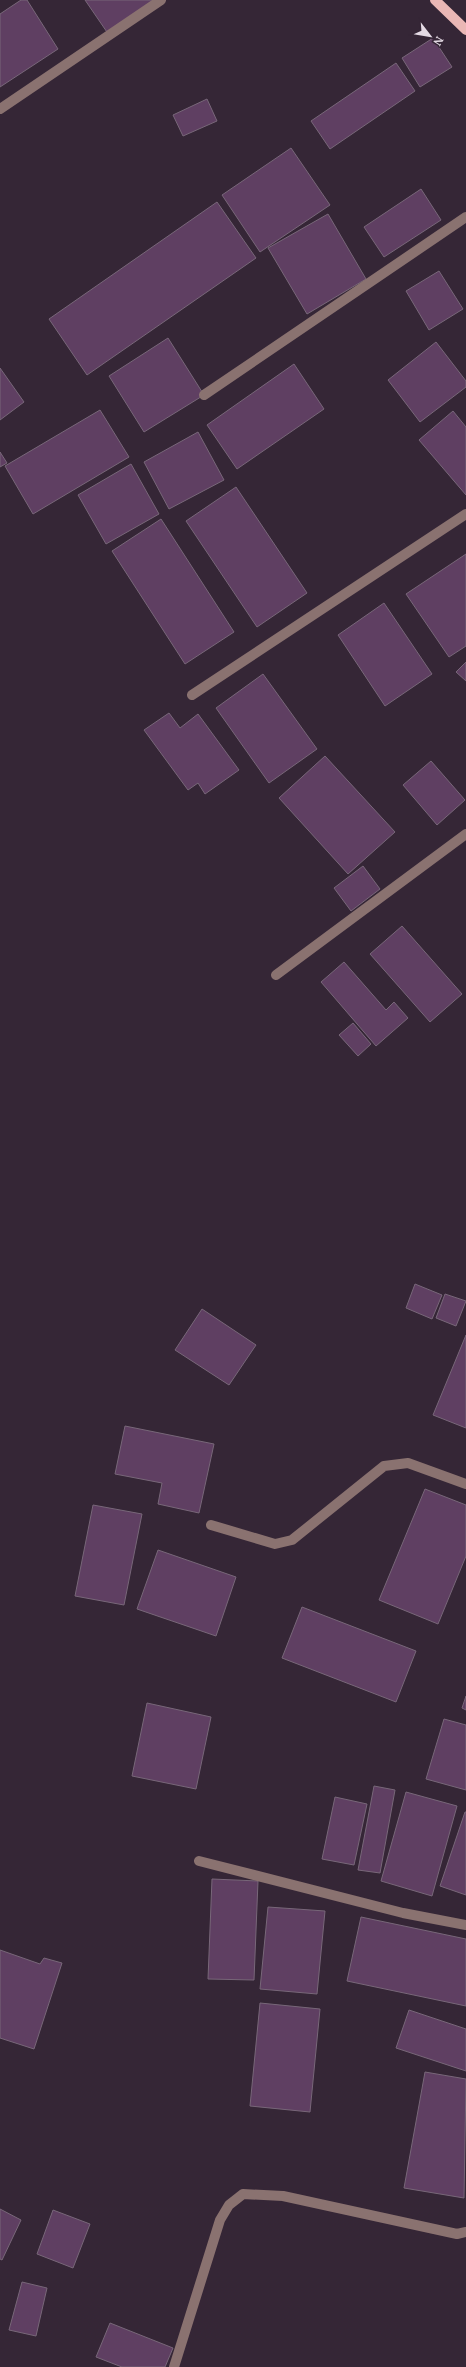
<svg xmlns="http://www.w3.org/2000/svg" width="466" height="2367" font-family="'PT Serif',serif">
<style>
.building{fill:#5f3f62;stroke:#786779}
.lines{fill:none;stroke-linecap:round;stroke-linejoin:round}
.minor{stroke:#8a7270;stroke-width:10}
.major{stroke:#eab7b5;stroke-width:10}
</style>
<rect width="100%" height="100%" fill="#352636"/>
<path class="building" d="M21,0H27L58,49L0,87V14Z
M85,0H159L109,35Z
M433,38L452,67L420,87L402,58Z
M396,63L415,91L330,149L311,121Z
M207,99L217,121L183,136L173,115Z
M291,148L330,205L260,252L222,195Z
M421,189L441,220L384,257L364,227Z
M217,202L256,258L87,375L49,319Z
M328,214L366,279L307,314L268,248Z
M439,271L463,309L429,330L406,291Z
M168,338L204,395L144,432L109,376Z
M436,342L466,381V387L420,422L388,380Z
M294,364L324,409L237,469L207,425Z
M0,368L24,402L0,420Z
M100,410L129,457L33,514L5,466Z
M453,411L466,427V495L419,440Z
M198,432L224,480L169,509L144,462Z
M0,452L7,463L0,467Z
M131,464L159,514L106,544L78,495Z
M236,487L307,593L257,627L186,521Z
M161,519L234,632L185,664L112,551Z
M466,554V646L449,657L406,594Z
M384,603L432,674L385,706L338,635Z
M466,662V681L456,672Z
M263,674L317,749L269,783L216,708Z
M169,713L180,728L198,714L239,770L205,794L198,783L188,790L144,730Z
M325,756L395,832L348,874L279,798Z
M431,761L465,800L437,825L403,785Z
M363,866L380,889L351,911L334,888Z
M402,926L462,994L430,1022L370,954Z
M344,962L386,1010L394,1002L408,1018L376,1046L321,982Z
M353,1023L371,1044L358,1056L339,1035Z
M415,1284L442,1295L432,1319L406,1308Z
M445,1294L466,1301L456,1326L436,1318Z
M202,1309L256,1345L229,1385L175,1350Z
M466,1335V1428L433,1415Z
M125,1426L214,1444L199,1513L158,1504L162,1483L115,1474Z
M425,1489L466,1505V1556L438,1624L379,1600Z
M93,1505L142,1514L124,1605L75,1596Z
M158,1550L236,1577L216,1636L137,1609Z
M302,1607L416,1651L396,1702L282,1658Z
M466,1696V1710L462,1708Z
M147,1703L211,1717L196,1789L132,1776Z
M444,1719L466,1725V1790L426,1779Z
M374,1786L395,1790L380,1873L358,1870Z
M406,1792L457,1806L432,1896L381,1881Z
M335,1797L367,1804L354,1865L322,1859Z
M465,1812H466V1895L440,1886Z
M212,1879L258,1881L254,1980L208,1979Z
M268,1907L325,1911L317,1994L260,1989Z
M361,1917L466,1939V2006L347,1981Z
M0,1950L40,1964L44,1958L62,1963L34,2049L0,2038Z
M260,2003L320,2009L310,2112L250,2106Z
M409,2010L466,2029V2071L396,2048Z
M425,2072L466,2079L464,2198L404,2188Z
M0,2209L21,2220L2,2260L0,2259Z
M53,2210L90,2224L73,2268L37,2254Z
M22,2282L47,2288L36,2336L9,2330Z
M110,2323L173,2348L165,2367H122L96,2357Z"/>
<g class="lines">
<path class="minor" d="M0,109L161,0
M204,395L466,217
M192,695L466,514
M276,975L466,834
M211,1525L275,1544L292,1540L384,1466L408,1463L466,1484
M199,1861L403,1913L466,1925
M174,2367L220,2220L229,2205L243,2194L283,2196L457,2234L466,2232"/>
<path class="major" d="M435,0L466,30"/>
</g>
<g transform="translate(430 36) rotate(121)" stroke="#352636" stroke-width="3" paint-order="stroke">
<path d="M0-3L7 15L0 10L-7 15Z" fill="#e4dae4"/>
<text y="-6" font-size="11" font-weight="bold" text-anchor="middle" fill="#e4dae4">N</text>
</g>
</svg>
